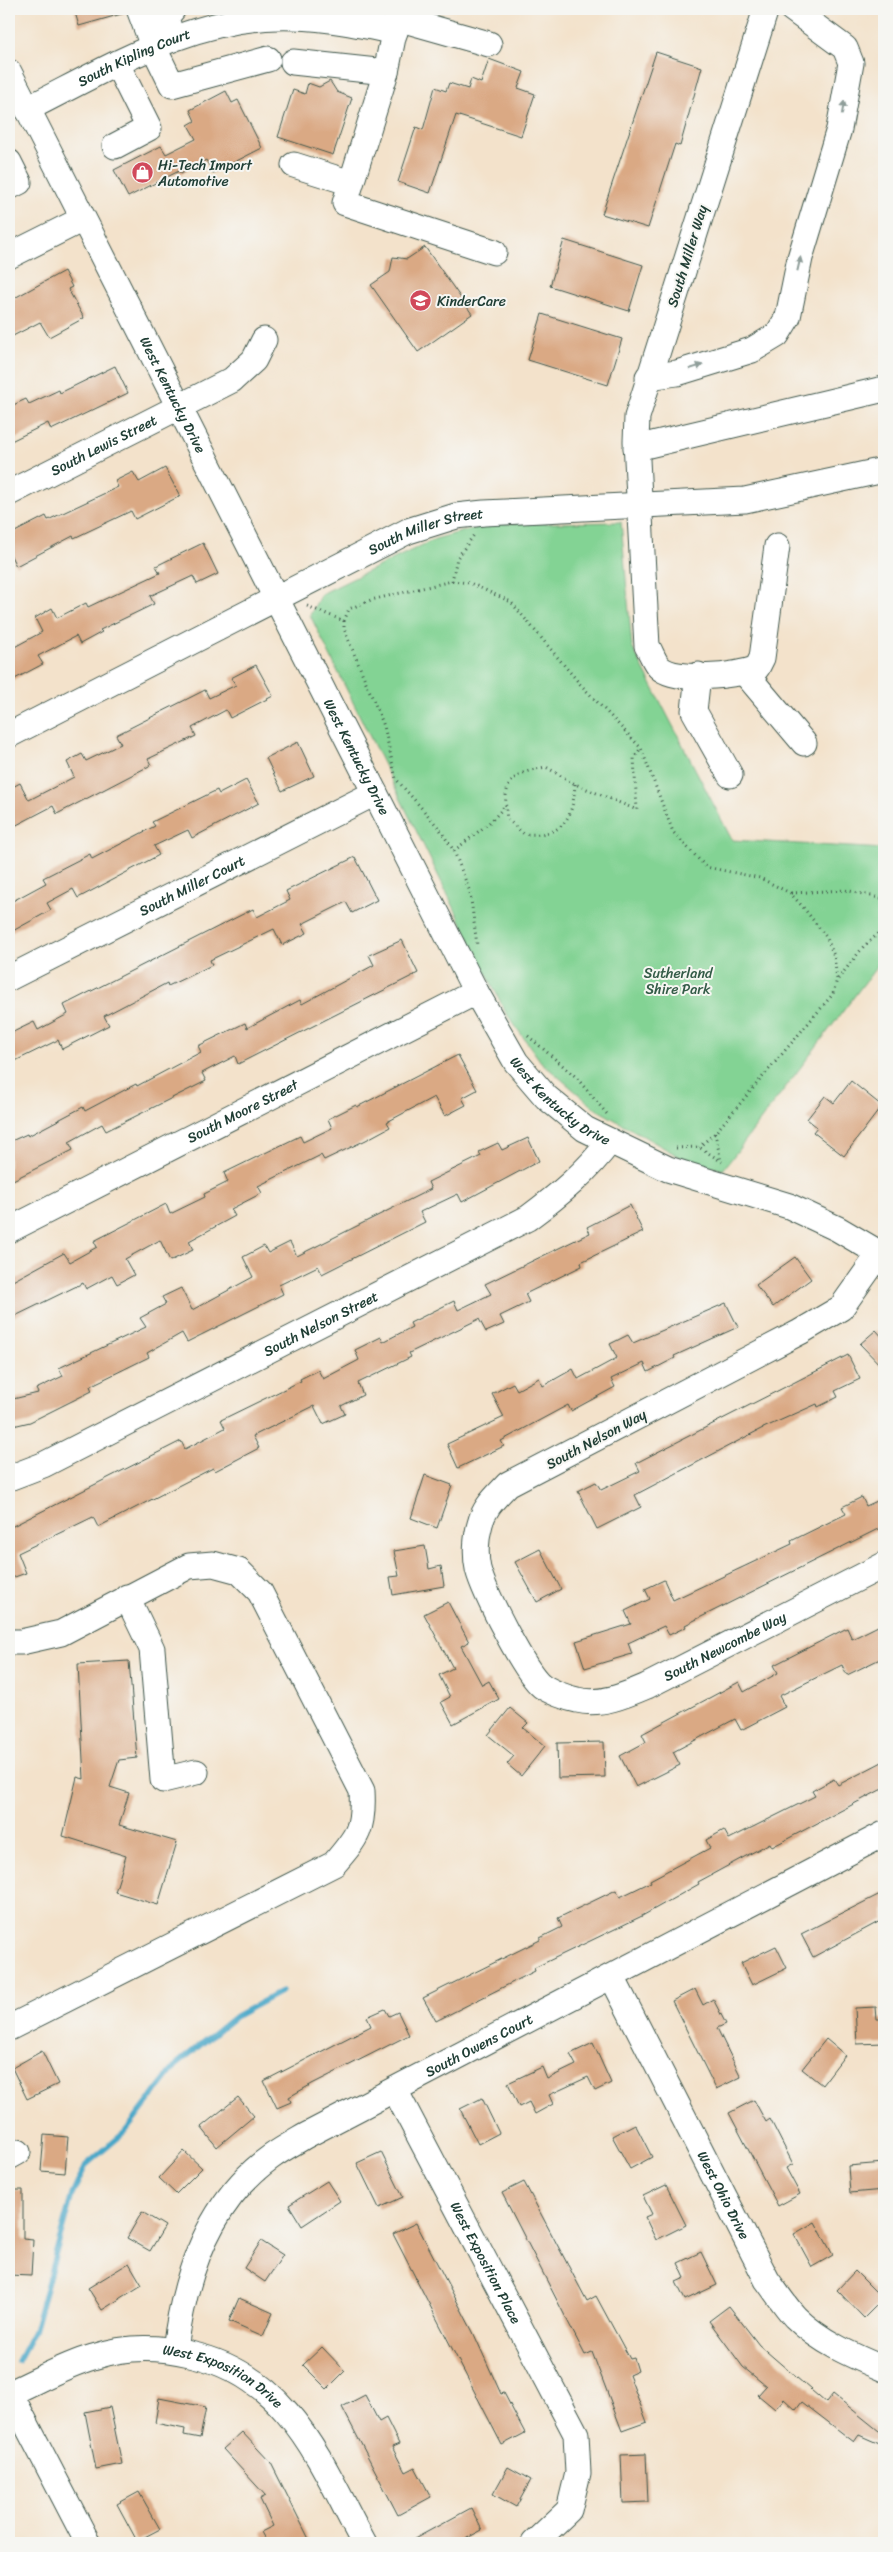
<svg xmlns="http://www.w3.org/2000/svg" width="893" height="2552" font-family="Sriracha,sans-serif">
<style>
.green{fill:#83d394;stroke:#518864}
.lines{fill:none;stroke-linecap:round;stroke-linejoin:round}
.stream{stroke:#4aa7c8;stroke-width:5.5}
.building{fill:#daa984}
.minor-casing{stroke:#3f564b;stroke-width:27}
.path{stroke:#3f564b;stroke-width:3;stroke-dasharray:1 4;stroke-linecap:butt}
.minor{stroke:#fff;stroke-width:25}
.oneway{fill:#8f9e9a}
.labels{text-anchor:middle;stroke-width:4;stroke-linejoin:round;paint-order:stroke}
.street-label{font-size:14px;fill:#1f3d34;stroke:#f6f6f2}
.poi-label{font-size:14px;fill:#1f3d34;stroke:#f6f6f2;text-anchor:start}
.park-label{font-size:14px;fill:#335b47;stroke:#f6f6f2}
</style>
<rect width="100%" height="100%" fill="#f6f6f2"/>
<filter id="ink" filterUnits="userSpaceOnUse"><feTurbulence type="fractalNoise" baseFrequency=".02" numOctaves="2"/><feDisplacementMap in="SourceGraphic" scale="10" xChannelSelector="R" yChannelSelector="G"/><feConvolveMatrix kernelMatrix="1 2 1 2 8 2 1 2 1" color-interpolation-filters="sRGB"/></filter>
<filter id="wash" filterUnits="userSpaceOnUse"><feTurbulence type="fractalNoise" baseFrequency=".0096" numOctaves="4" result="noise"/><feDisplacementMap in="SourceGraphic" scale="20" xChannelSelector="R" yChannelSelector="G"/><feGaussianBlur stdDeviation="1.12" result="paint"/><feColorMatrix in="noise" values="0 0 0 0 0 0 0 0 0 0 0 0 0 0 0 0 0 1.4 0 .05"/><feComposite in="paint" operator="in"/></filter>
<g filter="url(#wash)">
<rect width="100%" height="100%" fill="#f3e2cb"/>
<path class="green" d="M621,522L632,647L732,840L884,849V957L723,1170L687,1161L596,1109L541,1062L506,1013L310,615L321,594L435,539L490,524Z"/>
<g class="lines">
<path class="stream" d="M18,2361L34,2331L72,2195L86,2165L125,2132L178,2063L236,2016L282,1991"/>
</g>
<g id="blocks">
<path class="building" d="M74,9H125V13L79,26Z
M656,52L702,67L680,146L675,144L648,228L602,214Z
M489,59L524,72L518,88L535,94L521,136L456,115L430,193L398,182L416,127L423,130L435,87L446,91L449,83L468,89L471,79L481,83Z
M330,81L337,92L352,98L333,155L278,137L293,90L305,94L308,83L319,87Z
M226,91L232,103L238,100L262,148L213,173L206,160L181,174L179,171L128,197L114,170L161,146L166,154L196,139L188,125L195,121L190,110Z
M564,240L643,265L629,311L550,286Z
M425,247L472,314L418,352L371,285L390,272L393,257L407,259Z
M64,271L72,287L68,289L84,318L49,337L40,322L9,338V301Z
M542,314L622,339L608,385L528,360Z
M115,366L128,393L51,430L48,423L9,442V407L26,399L29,404L59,390L60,393Z
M165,468L180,496L135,519L131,511L74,538L73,536L16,566L9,552V535L46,516L48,520L118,487L115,481L133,472L139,482Z
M203,543L218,574L197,584L193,576L150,596L154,604L100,630L102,632L80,644L76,636L38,656L43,664L9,682V650L42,632L35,618L52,608L57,618L86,603L88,607L160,573L156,566Z
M256,665L273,696L230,718L226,710L192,728L196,736L148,759L151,765L57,814L53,806L9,829V789L20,783L29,800L74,777L67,762L82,754L86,761L121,744L116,735L205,690L209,698L236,685L231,678Z
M298,742L314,776L282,791L266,758Z
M246,780L259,803L192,838L188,830L154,846L159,855L78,898L73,889L47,903L51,910L9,933V903L46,883L43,878L90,854L92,859L155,826L152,822L217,790L219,794Z
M355,857L377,900L352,913L346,902L302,924L307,933L282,945L274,929L210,960L212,965L168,986L167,983L104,1016L109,1025L62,1049L58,1040L9,1064V1034L34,1022L38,1030L68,1014L64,1005L253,909L257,917L290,900L286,891Z
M402,940L418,973L238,1064L235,1056L202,1073L206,1081L106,1131L102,1124L69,1142L73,1150L9,1182V1142L27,1134L28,1136L83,1107L85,1111L136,1084L137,1086L201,1052L198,1046L245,1023L247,1028L300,1000L302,1004L374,965L369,955Z
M458,1055L477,1090L462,1098L466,1105L445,1116L434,1097L387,1122L390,1127L366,1140L324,1160L321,1155L258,1186L262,1193L231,1209L235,1216L189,1241L193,1250L170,1261L160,1240L125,1259L134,1275L117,1284L112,1275L86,1289L83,1283L9,1319V1283L64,1253L70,1262L97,1247L94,1241L166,1204L170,1214L205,1197L204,1194L228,1182L224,1173L300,1136L303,1142L332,1128L328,1119L356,1105L357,1107Z
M851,1081L882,1106L844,1156L813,1132L817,1127L807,1119L825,1096L834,1103Z
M528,1138L539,1161L462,1202L458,1194L420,1212L425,1222L322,1274L318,1266L279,1285L283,1294L187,1342L182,1333L147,1353L149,1357L90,1386L92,1391L30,1422L9,1427V1400L38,1393L36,1389L63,1376L59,1368L146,1327L140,1318L166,1304L162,1297L181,1288L192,1310L253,1277L243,1257L264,1246L268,1253L290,1242L297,1256L431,1189L428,1182L481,1156L479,1152L498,1143L502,1150Z
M630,1205L643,1232L581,1262L582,1266L525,1294L529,1302L500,1316L504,1324L486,1332L479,1319L409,1353L411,1357L358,1383L363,1395L341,1406L345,1414L323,1424L314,1406L253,1436L259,1448L215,1471L213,1468L98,1527L93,1517L18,1553L26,1573L9,1579V1528L181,1441L185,1449L225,1428L221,1420L301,1381L300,1379L318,1370L323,1379L359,1360L355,1350L381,1337L383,1342L412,1327L410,1323L454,1301L458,1310L491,1294L485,1284L590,1233L587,1227Z
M795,1257L811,1279L773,1307L756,1285Z
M726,1303L738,1327L674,1356L675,1358L648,1372L644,1363L611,1379L615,1387L571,1411L568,1405L501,1441L504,1446L458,1468L447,1444L504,1417L492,1394L513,1383L517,1390L539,1378L543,1386L573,1369L578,1379L617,1358L610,1344L628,1335L633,1343Z
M876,1330L884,1339V1369L860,1344Z
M848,1355L860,1379L835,1391L838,1397L818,1407L817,1404L761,1429L635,1495L641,1507L597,1529L578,1491L596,1482L601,1490L640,1471L636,1463Z
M425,1475L452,1485L437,1528L411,1518Z
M862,1497L866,1506L884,1498V1526L685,1625L686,1627L669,1635L664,1626L628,1643L632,1654L585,1668L576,1641L631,1624L625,1611L650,1599L645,1589L664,1580L673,1600L792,1544L791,1541L846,1514L842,1507Z
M425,1546L429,1569L441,1566L444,1586L393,1595L390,1577L399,1576L394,1551Z
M540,1549L561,1589L537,1602L515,1562Z
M448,1602L469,1642L461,1646L482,1685L489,1681L499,1699L453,1724L441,1702L450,1697L439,1675L453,1668L424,1614Z
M878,1626L884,1638V1657L847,1675L842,1665L779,1696L785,1707L741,1730L735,1719L673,1752L680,1765L636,1787L620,1756L646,1742L642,1734L739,1682L744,1692L778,1673L774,1665L847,1628L852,1639Z
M129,1661L137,1758L119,1760L110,1787L129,1793L119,1825L177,1842L158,1905L115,1892L126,1856L63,1836L77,1777L84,1779L78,1664Z
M510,1708L528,1723L523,1728L545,1746L521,1776L507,1764L514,1756L488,1735Z
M604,1742L605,1777L558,1778L557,1743Z
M884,1761V1788L772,1847L770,1843L698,1882L699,1884L642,1916L534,1968L535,1971L436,2021L423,1998L540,1940V1938L562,1927L558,1918L616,1890L620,1897L651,1882L650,1880L710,1848L706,1840L724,1830L729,1839L815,1796L812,1791L834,1779L838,1785Z
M884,1892V1919L813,1957L801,1934Z
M776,1946L787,1968L752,1985L741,1963Z
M695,1989L703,2005L713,1999L726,2024L717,2028L741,2077L716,2089L672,2001Z
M876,2007L877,2019H884V2043L857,2044L855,2008Z
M385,2009L389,2016L398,2012L409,2035L312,2084L289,2097L291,2102L277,2108L264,2081L371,2026L367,2017Z
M826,2039L845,2055L822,2085L802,2069Z
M593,2043L611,2083L595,2091L588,2077L549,2095L553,2104L535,2114L529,2102L519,2107L508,2083L542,2067L547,2079L576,2065L570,2054Z
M42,2051L58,2084L27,2099L12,2068Z
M238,2097L254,2116L217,2147L201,2127Z
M482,2098L499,2133L478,2144L460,2109Z
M754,2100L766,2122L770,2119L793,2164L786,2168L800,2194L778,2206L729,2113Z
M635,2124L652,2157L630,2169L612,2136Z
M44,2135L68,2137L65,2173L41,2171Z
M184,2151L202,2168L176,2194L159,2178Z
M381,2152L403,2197L379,2208L357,2163Z
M884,2163V2190L850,2193L848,2166Z
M327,2181L340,2201L302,2226L289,2205Z
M524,2182L587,2301L596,2296L630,2359L634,2358L638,2371L629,2375L647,2422L622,2431L592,2352L585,2355L502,2193Z
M666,2185L686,2225L656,2240L645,2217L652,2214L643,2196Z
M9,2190H23V2239L33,2240L31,2276L9,2275Z
M142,2212L165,2226L150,2251L127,2238Z
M815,2222L833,2255L812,2267L794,2234Z
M416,2223L473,2332L501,2394L504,2393L525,2433L502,2445L393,2234Z
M261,2241L283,2255L265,2282L244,2268Z
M701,2252L717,2285L685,2300L676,2282L685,2278L678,2263Z
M129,2263L142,2285L102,2310L88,2288Z
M855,2271L883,2299L864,2318L837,2290Z
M239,2298L273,2313L263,2336L229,2321Z
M729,2306L759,2345L826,2403L833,2394L884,2435V2446L859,2435L854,2442L802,2402L796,2410L784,2399L775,2409L758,2395L766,2386L743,2367L709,2321Z
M322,2347L345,2371L327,2389L303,2365Z
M365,2395L379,2422L386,2418L399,2444L392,2447L405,2472L415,2467L431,2497L398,2515L342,2407Z
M159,2398L206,2407L200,2438L184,2435L185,2429L155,2423Z
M110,2407L122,2464L96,2469L85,2412Z
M242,2432L271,2463L311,2543H267L261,2532L273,2526L260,2499L266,2496L223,2449Z
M646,2454L648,2502L623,2503L621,2455Z
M508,2467L531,2480L516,2507L493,2494Z
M139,2492L160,2529L137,2541L117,2504Z
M471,2508L482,2530L458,2543H407Z"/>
</g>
</g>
<g filter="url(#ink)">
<use href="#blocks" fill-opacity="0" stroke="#3f564b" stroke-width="1"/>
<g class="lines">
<defs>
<g id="minor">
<path d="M139,9L153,46L172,85L268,59"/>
<path d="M396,9L397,18L386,72L345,203L494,252"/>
<path d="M766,9L637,417L636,441L647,646C651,652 654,662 659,667C675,683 738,676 757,668L762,658L777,546"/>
<path d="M397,18L489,44"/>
<path d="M172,39L166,17L173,9"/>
<path d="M293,62L386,72"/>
<path id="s1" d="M9,72L476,992L516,1062L546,1097L585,1129L668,1169L789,1206L838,1229L884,1256"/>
<path id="s2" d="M27,109C111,67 197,13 294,17C328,18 362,25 395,32"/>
<path d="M115,146L149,128L117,64"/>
<path d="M9,162L19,182L9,187"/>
<path d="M294,165L351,183"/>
<path d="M9,256L83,219"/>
<path d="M648,377L677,373L752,350L777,335L788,317L800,258L839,129L851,63L845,48L792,9"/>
<path d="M636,448L884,389"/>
<path id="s3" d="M9,493L232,380L254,360L264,340"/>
<path d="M745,673L804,743"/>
<path d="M698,675L694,711L730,775"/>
<path id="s4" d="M9,735L408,531L456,516L484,513L745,500L884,470"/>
<path id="s5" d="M9,978L375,793"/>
<path id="s6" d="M9,1230L476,992"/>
<path id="s7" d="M880,1253L841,1308L800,1332L508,1484C496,1497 484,1507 480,1524C476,1537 475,1556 478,1569C484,1592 525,1673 542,1686C551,1692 567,1698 577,1700C601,1706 626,1695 647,1686L884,1565"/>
<path id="s8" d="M9,1478L43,1465L528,1218C559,1195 587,1172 610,1141"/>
<path d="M127,1597L152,1649L163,1780L196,1772"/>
<path d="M9,1642H21L61,1633L189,1566L213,1564L239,1571L260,1592L362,1791C364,1829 358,1836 334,1864L9,2028"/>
<path id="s9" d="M612,1977L767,2280C776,2292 785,2306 795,2317C820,2342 853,2356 884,2369"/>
<path id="s10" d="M395,2090L576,2434L578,2473L569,2510L534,2543"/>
<path d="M9,2157L18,2152"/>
<path id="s11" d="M175,2350C184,2277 208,2202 271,2157C282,2149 295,2142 307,2135L884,1834"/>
<path d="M9,2391L88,2543"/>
<path id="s12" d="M10,2393C37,2381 65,2365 93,2357C125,2346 157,2346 190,2354C290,2376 320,2462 364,2543"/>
</g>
</defs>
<use href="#minor" class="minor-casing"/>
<path class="path" d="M452,581L457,558L474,535
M307,606L344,621L349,609L371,600L452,581L470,583L511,602L580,684L641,748L673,832L706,867L760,878L790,893L803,907L827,938L834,956L837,979L833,994L715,1133L699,1147
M344,621V629L384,726L396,779L439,828L454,851L470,892L477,945
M575,784C573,820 563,837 524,834L507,819C502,783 510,773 546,767L575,784L637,810L634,758L641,748
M454,851C470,837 493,823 505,805
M791,893L845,890L884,899
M838,979L864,946L884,929
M528,1036L575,1076L607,1114
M715,1133L721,1161
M676,1148L699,1147L722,1162"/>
<use href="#minor" class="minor"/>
</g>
<defs><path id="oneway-solid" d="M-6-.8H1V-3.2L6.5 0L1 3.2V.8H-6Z" transform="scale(1.25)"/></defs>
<g class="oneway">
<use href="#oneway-solid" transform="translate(843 108) rotate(-80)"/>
<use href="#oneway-solid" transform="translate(799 264) rotate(-77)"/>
<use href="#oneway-solid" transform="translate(696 367) rotate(-17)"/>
</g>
</g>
<defs>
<symbol id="shop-disc" viewBox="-11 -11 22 22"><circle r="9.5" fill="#d1495b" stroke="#f6f6f2"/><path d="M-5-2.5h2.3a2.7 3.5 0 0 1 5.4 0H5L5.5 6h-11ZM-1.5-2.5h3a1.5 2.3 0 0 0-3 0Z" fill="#fff"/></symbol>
<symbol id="school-disc" viewBox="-11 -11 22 22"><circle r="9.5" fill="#d1495b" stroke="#f6f6f2"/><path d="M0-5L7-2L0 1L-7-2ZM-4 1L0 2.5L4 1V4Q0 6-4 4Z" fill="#fff"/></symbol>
</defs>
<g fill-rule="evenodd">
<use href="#shop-disc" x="130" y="160" width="25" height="25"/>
<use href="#school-disc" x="408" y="288" width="25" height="25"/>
</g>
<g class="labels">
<g class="street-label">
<text dy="5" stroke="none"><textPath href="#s2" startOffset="119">South Kipling Court</textPath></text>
<text transform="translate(687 256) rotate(-73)" y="5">South Miller Way</text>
<text dy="5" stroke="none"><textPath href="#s1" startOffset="362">West Kentucky Drive</textPath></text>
<text dy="5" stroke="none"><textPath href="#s3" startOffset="106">South Lewis Street</textPath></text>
<text dy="5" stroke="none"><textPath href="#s4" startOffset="465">South Miller Street</textPath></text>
<text dy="5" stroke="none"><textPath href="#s1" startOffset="768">West Kentucky Drive</textPath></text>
<text dy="5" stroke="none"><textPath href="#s5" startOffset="205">South Miller Court</textPath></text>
<text dy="5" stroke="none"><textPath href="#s1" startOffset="1172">West Kentucky Drive</textPath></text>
<text dy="5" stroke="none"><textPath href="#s6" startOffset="262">South Moore Street</textPath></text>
<text dy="5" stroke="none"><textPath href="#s8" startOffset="348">South Nelson Street</textPath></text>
<text transform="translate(596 1439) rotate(-28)" y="5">South Nelson Way</text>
<text dy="5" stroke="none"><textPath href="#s7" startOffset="871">South Newcombe Way</textPath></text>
<text dy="5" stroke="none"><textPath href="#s11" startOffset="458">South Owens Court</textPath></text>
<text dy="5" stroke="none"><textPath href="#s9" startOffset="245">West Ohio Drive</textPath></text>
<text dy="5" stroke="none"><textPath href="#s10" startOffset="195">West Exposition Place</textPath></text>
<text dy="5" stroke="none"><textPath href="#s12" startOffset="228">West Exposition Drive</textPath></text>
</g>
<g class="poi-label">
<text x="158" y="170">Hi-Tech Import<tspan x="158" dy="16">Automotive</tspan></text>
<text x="437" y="306">KinderCare</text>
</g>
<g class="park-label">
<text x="678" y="978">Sutherland<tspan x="678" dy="16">Shire Park</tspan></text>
</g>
</g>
<rect width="893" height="2552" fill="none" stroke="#f6f6f2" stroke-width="30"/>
</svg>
